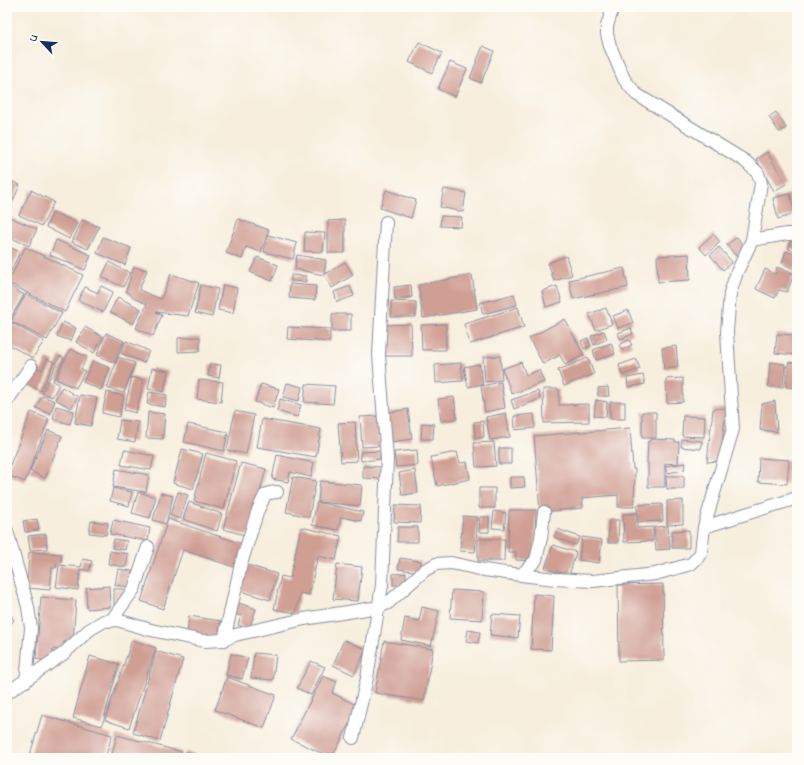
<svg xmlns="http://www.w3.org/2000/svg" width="804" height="765" font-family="'Indie Flower',sans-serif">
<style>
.building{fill:#d09f94}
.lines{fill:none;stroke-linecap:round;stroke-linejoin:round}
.minor-casing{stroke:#898e9e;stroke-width:14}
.minor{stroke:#fff;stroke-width:12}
</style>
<rect width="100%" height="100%" fill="#fdfcf7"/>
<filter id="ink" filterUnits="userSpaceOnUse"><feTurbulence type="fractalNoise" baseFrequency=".025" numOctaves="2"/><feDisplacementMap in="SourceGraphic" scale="8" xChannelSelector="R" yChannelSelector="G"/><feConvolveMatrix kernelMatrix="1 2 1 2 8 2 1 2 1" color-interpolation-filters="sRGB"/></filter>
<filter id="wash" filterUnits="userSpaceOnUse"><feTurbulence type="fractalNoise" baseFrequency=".012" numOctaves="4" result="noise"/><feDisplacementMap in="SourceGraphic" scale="16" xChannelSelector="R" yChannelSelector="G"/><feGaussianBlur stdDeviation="0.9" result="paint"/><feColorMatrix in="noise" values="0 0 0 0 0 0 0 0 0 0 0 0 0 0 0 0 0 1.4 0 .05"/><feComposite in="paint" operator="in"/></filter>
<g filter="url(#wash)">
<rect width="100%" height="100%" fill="#f7eedd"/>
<g id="blocks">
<path class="building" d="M419,42L442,53L432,73L409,62Z
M483,46L494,51L481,83L470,78Z
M450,62L467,69L455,97L438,89Z
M776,112L786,128L779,132L769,117Z
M767,152L786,184L774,191L756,159Z
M7,179L20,185L8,212L7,211Z
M444,189L466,193L463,212L440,207Z
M31,190L54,202L42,226L19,215Z
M386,190L416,200L411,218L380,208Z
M790,194L795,214L778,219L773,198Z
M53,212L77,223L69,239L46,227Z
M7,216L37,229L29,246L7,236Z
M441,216L462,217L461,227L440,226Z
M238,219L269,230L261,252L246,247L242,259L226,253Z
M82,220L99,227L88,249L72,242Z
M345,220V253H328V221Z
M305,232L325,233L323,252L304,251Z
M713,234L720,242L706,255L699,247Z
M268,235L297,243L293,259L264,252Z
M103,237L131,248L125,265L97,253Z
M737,237L745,248L736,256L727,245Z
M791,239L797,240V251L788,249Z
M56,240L91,255L85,270L50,255Z
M7,246L20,252L7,279Z
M25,247L83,275L65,312L8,283Z
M719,247L732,262L723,270L710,255Z
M786,251L797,255L796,270L782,263Z
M689,254L690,280L658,282L657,256Z
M297,255L326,260L324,275L295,269Z
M566,256L572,275L554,281L548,263Z
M257,257L278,265L272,281L250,272Z
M109,262L130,273L123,287L102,277Z
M345,262L353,275L332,288L324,275Z
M134,267L147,270L139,290L161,299L171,274L199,283L188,316L156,312L162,315L153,336L136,328L147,304L135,299L126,291Z
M777,267L794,274L787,292L779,290L775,298L756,289L765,269L775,274Z
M624,268L628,287L573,299L569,280Z
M291,275L306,276V282L291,281Z
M472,275L477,309L423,318L418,285Z
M290,284L316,286L315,300L289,298Z
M8,285L24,295L9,321L44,341L33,358L7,344Z
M201,285L218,289L212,317L195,313Z
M223,285L237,288L233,313L218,310Z
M411,285L412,297L395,299L394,287Z
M101,286L113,292L103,312L78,300L85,287L98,293Z
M350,286L354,296L337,302L334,292Z
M557,286L562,302L546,307L542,291Z
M26,294L62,313L47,340L11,321Z
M514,294L517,305L483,314L480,303Z
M118,297L141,309L133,324L110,312Z
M391,301L416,302V317H391Z
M518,307L524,327L470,344L464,324Z
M606,308L612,324L596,330L589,314Z
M628,310L633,323L618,328L613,316Z
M332,314H351V331H332Z
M565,319L584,355L565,365L560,355L543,364L529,338Z
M63,322L76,328L71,341L57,336Z
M411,324L412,356H385V325Z
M446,324V350H422L421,325Z
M85,327L103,337L94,353L76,342Z
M288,327L330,329V342L287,339Z
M631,328L633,334L620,339L618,333Z
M604,331L607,339L594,345L591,336Z
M106,333L124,341L115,363L97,355Z
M777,334L797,335V355L775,353Z
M200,337V351L178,352V338Z
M588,338L591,346L584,349L581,341Z
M629,340L632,345L622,350L619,345Z
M126,341L149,351L144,363L121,353Z
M611,343L615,354L596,360L593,350Z
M676,346L678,367L664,369L662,348Z
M70,349L87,357L81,369L85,371L76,388L56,379Z
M60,356L64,358L53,381L59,384L52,397L42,393Z
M500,356L502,380L485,382L483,357Z
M118,357L135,363L124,393L107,388Z
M588,358L594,374L564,386L558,370Z
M47,359L54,362L41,391L25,383L33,366L42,370Z
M636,359L640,369L622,375L619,365Z
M93,361L110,368L101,390L83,382Z
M521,362L526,375L539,370L544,382L512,394L502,369Z
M770,362L785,364L783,387H769L768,385Z
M789,362L797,363V388L786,387V366H788Z
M461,363L463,381L436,383L435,365Z
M210,364L221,365L219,378L208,376Z
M479,364L483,384L468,387L464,367Z
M152,368L168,371L164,392L148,389Z
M643,375L645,384L628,387L627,378Z
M132,377L144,380L136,413L124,410Z
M683,378V402L667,403L666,379Z
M199,380L223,382L221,402L197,399Z
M501,382L505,408L485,412L481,386Z
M287,383L302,387L299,401L283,397Z
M261,384L279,389L273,408L255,402Z
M306,384L335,386L333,404L304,402Z
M62,387L78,397L71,408L55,399Z
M608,387L609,396H598V388Z
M543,389H559V405L589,404V422L544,423Z
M538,391L540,399L514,409L511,400Z
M107,392L124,396L119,417L102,413Z
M149,392L167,395L165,407L147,404Z
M80,395L97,398L91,426L75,423Z
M42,396L55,401L50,414L36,408Z
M454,397L457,419L441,421L438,399Z
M280,399L301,405L297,417L277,411Z
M596,400L607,402L606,417L594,416Z
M775,401L777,432L760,430L762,404Z
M610,402H625V419H610Z
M56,406L74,411L70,424L53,419Z
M726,408L720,461L707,462L713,409Z
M408,409L412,439L391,442L386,413Z
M235,411L254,415L246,454L227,450Z
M31,412L49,419L25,482L7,475V463L10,465Z
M148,412L165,414L163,439L146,438Z
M642,412H656V438H642Z
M506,413L510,437L490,440L486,417Z
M534,414L535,428L515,430L514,416Z
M378,416L380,446L362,447L360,417Z
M683,416L705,417L704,437L682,436Z
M262,419L321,429L316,457L257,447Z
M120,420L138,422L135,442L117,439Z
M483,421L484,437L475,438L474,422Z
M355,422L357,461L341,462L338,423Z
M422,423L434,424L433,439H421Z
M188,424L228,432L224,451L184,442Z
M630,428L633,469H635L634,507H618V495L582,498L583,508L540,512L534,436Z
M48,430L62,436L45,478L30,471Z
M651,439L675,440V442H679L678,464L665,463V487H648V463H647L648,441H650Z
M682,439L702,441L701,449L681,447Z
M494,442L496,466L476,467L474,443Z
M499,448H511V464H499Z
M182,449L203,454L193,489L173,483Z
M124,450L154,456L151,470L121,465Z
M417,450L418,465L396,467L394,452Z
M381,451L382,459L361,461L360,452Z
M457,452L460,463L467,462L470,479L437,486L431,457Z
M206,453L236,461L224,509L194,501Z
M277,455L314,463L311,477L290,472L288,482L272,479Z
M759,458L789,460L787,484L758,482Z
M241,463L266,469L248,536L223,529Z
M685,463L684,470L667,473L665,466Z
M363,466L382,467L381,479L363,478Z
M116,469L149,475L146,492L113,487Z
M415,470L418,493L402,495L399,473Z
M666,476H684V489H667Z
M293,477L316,481L309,517L286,512Z
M510,477H524L525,487L510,488Z
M320,481L362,485L360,506L318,502Z
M113,488L132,492L129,506L110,501Z
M479,488H495V508H479Z
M138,492L156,497L150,518L132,513Z
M178,492L188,495L180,519L170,515Z
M161,493L173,496L166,524L153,520Z
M683,500V524L667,525V501Z
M189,502L222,514L217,531L183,519Z
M317,502L363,512L361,521L341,517L338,530L312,525Z
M662,504L663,521L638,522L637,505Z
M395,505L421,506L420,523L394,522Z
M509,510H536L534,561L516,560V552H508Z
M494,511L506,513L504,529L492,528Z
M637,513V528L653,527V541L624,542L623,514Z
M463,516L478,517L475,552L460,551Z
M480,517H489V532H479Z
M37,519L39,530L25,532L23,521Z
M168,519L245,545L237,568L183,550L163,609L141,601Z
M113,520L150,528L148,541L110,534Z
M609,520H619L618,543H608Z
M91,521L108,523L106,535L89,533Z
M668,526L670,549L656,550L654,527Z
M301,527L341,536L336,560L318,556L309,595L300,593L296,613L274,609L281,576L290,578Z
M398,527H418V542H397Z
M557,529L580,537L576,545L554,537Z
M689,530V548H672V531Z
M46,534L47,549L30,550L28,536Z
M582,537L602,540L599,563L579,560Z
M114,539L127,541L125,550L112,548Z
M478,539H505L504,561H478Z
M553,545L576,552L569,576L545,568Z
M110,551L128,554L126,567L108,564Z
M29,552L62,554L61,563H57L56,568H52L50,590L27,588Z
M400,558L421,561L420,572L398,569Z
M83,559L92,561L89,571L80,569L78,590L56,587L59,565L81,567Z
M337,564L362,567L358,601L333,599Z
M247,565L277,574L270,600L240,591Z
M118,569L132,571L130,587L115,585Z
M406,573V585H393V574Z
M663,584L664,660L619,661L618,585Z
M109,586L110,607L87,609L86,588Z
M114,589H126L125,601L114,607Z
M452,590L484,592L482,620L450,618Z
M534,594L554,596L551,650L531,649Z
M41,597L76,600L73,642H64L63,650L53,649L52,661L36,659Z
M236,602L256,609L249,629L238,625L241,616L232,613Z
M422,607L439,611L431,646L401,640L405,618L419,621Z
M7,614L14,620L7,629Z
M492,614L520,616L518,638L490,635Z
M189,616L221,621L219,639L187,635Z
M468,630L480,632L478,643L466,641Z
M132,640L156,648L129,728L105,720Z
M344,640L366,649L354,675L333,665Z
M384,641L433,649L424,701L375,693Z
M156,651L183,659L160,741L133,733Z
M254,653L276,655L273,680L251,678Z
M231,654L248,658L242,679L226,675Z
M90,656L119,664L102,726L73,718Z
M311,661L325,667L311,695L297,688Z
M323,676L337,682L332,693L358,706L332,758L291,739Z
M227,677L276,695L264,728L215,710Z
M42,715L112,735L105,758H29Z
M117,735L182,752L180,758H111Z
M185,752L206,757V758H184Z"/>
</g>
</g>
<g filter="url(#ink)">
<use href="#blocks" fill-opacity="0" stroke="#898e9e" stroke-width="1"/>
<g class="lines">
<defs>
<path id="minor" d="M752,240L787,234H797
M7,401L31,366
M704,527L797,498
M7,531L28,607L31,628L26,681
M521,575L536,560L541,538L544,512
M111,621L134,589L148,547
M224,640L241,564L258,510L265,495L269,493L277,492
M7,693L63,654L89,630L104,621L117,620L151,630L204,641L224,640L235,635L304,619L379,607L388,603L425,570L436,564L451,563L484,570L521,575L555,579L593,581L655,574L691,564L698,557L701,552L704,527L733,429L727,332L730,293L737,272L752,240L761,183L758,173L745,161L636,94L624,79L610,46L607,34V26L613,7
M353,738L367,678L382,585L387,459L379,355L386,222"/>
</defs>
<use href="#minor" class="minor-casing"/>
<use href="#minor" class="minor"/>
</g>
</g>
<rect width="804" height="765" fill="none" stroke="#fdfcf7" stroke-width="24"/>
<g transform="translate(42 42) rotate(296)" stroke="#fdfcf7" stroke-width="3" paint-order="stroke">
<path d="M0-3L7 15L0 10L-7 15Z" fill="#1b2f5e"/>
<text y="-6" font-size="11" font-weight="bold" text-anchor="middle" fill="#1b2f5e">U</text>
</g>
</svg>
